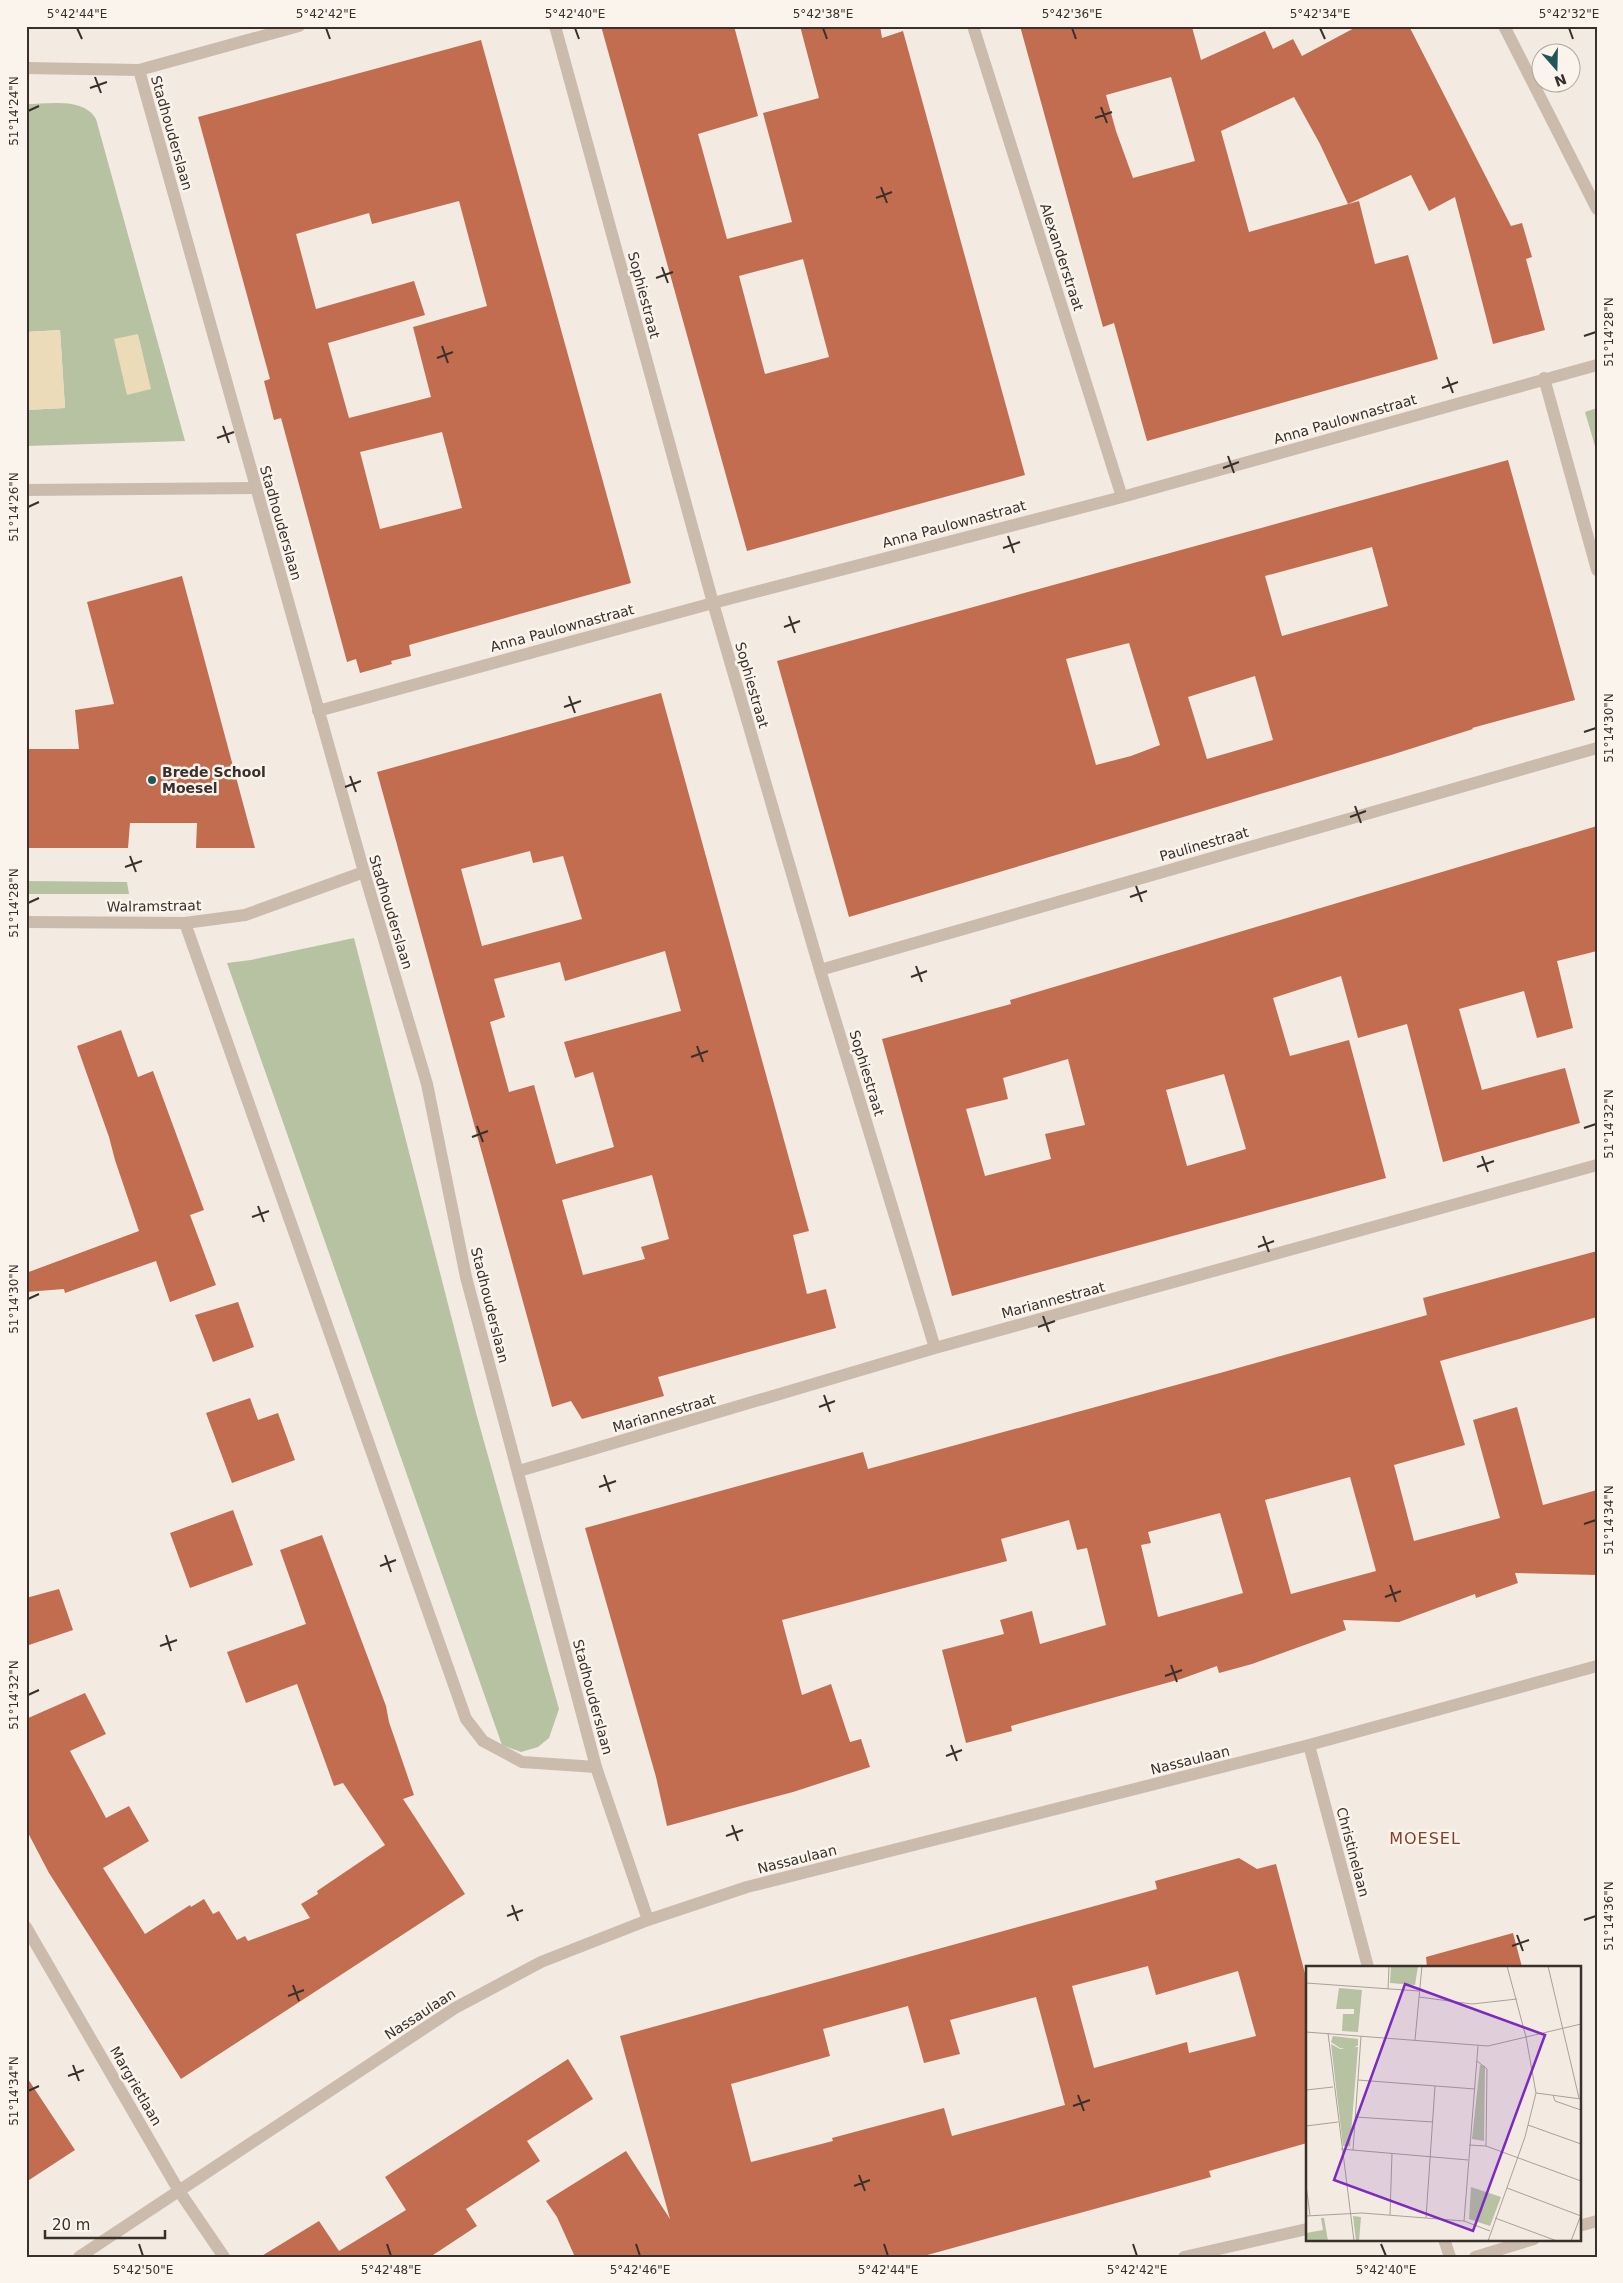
<svg xmlns="http://www.w3.org/2000/svg" width="1623" height="2283" font-family="'DejaVu Sans',sans-serif">
<style>
.green{fill:#b6c2a1}
.sand{fill:#ecdbb9}
.building{fill:#c26d50;fill-rule:evenodd}
.lines{fill:none;stroke-linecap:round;stroke-linejoin:round}
.service{stroke:#cbbbad;stroke-width:12}
.minor{stroke:#cbbbad;stroke-width:12}
.ticks{fill:none;stroke:#39302b;stroke-width:2}
.poi-dot{fill:#22555a;stroke:#faf4ed;stroke-width:2}
.labels{text-anchor:middle;stroke-width:5;stroke-linejoin:round;paint-order:stroke}
.street-label{font-size:14px;fill:#39302b;stroke:#faf4ed}
.poi-label{font-size:14px;font-weight:bold;fill:#39302b;stroke:#faf4ed;text-anchor:start}
.quarter-label{font-size:16px;letter-spacing:1px;fill:#863f27;stroke:#faf4ed}
.inset-road{fill:none;stroke:#a9a098;stroke-width:1}
.view{fill:#7b2cbf;fill-opacity:0.15;stroke:#7b2cbf;stroke-width:2.5}
.inset-edge{fill:none;stroke:#39302b;stroke-width:2.5}
.neatline{fill:none;stroke:#39302b;stroke-width:2}
.ticks-label{font-size:12px;text-anchor:middle;fill:#39302b}
</style>
<rect width="100%" height="100%" fill="#f3eae1"/>
<path class="green" d="M26,104C48,104 84,97 96,119L185,441L26,446V410L65,408L60,330L26,332Z
M1597,408V453L1585,412Z
M26,881L127,882L129,894H26Z
M354,938L476,1413L559,1709L549,1738L538,1747L521,1752L502,1745L227,963L251,960Z"/>
<path class="sand" d="M60,330L65,408L26,410V332Z
M138,334L151,389L127,395L114,339Z"/>
<path class="building" d="M601,26H734L758,116L698,134L727,239L792,222L763,113L819,98L800,26H880L882,38L903,31L1025,475L747,551ZM803,259L829,357L765,374L739,276Z
M1020,26L1192,27L1201,60L1265,31L1273,49L1293,39L1302,56L1358,26H1409L1511,226L1522,223L1532,257L1526,259L1545,330L1493,344L1455,197L1429,211L1411,175L1348,204L1320,144L1294,97L1221,131L1249,232L1359,201L1375,264L1408,255L1438,359L1147,441L1114,323L1103,327ZM1171,77L1195,161L1133,178L1116,131L1106,95Z
M481,40L631,583L409,645L411,656L391,661L392,664L360,673L356,659L347,662L281,418L274,420L264,381L270,379L198,117ZM459,201L487,306L413,327L431,397L349,418L328,343L425,315L414,281L316,309L296,234L369,213L372,224ZM442,432L462,508L380,529L360,452Z
M1508,460L1575,700L1472,728L1473,729L1391,755L849,917L777,661ZM1372,547L1388,606L1282,636L1265,576ZM1129,643L1160,745L1131,756L1096,765L1066,659ZM1255,676L1273,740L1207,759L1188,697Z
M182,576L255,848H196L197,823H130L128,848H26V749H79L75,710L114,704L87,602Z
M661,693L809,1231L793,1235L807,1294L826,1289L836,1328L658,1377L664,1396L582,1419L571,1401L552,1407L377,772ZM530,851L533,863L563,856L582,919L482,946L461,869ZM665,951L681,1011L564,1042L575,1078L593,1072L614,1147L556,1164L534,1085L509,1092L490,1022L505,1017L494,979L560,962L565,981ZM652,1175L669,1239L641,1247L645,1259L583,1275L562,1200Z
M1597,826V951L1557,961L1573,1028L1537,1038L1524,991L1459,1009L1482,1090L1565,1068L1580,1123L1443,1162L1407,1024L1358,1038L1341,976L1273,998L1290,1056L1349,1040L1386,1178L952,1296L882,1039L1011,1004L1010,1000ZM1068,1059L1085,1125L1045,1134L1051,1159L985,1176L966,1109L1008,1099L1003,1078ZM1224,1074L1246,1149L1187,1166L1166,1090Z
M121,1030L138,1077L153,1071L204,1210L190,1215L216,1285L170,1302L156,1261L65,1293L64,1289L26,1292V1273L139,1231L115,1160L109,1137L77,1046Z
M1597,1251V1317L1440,1361L1465,1445L1394,1465L1414,1541L1500,1518L1473,1420L1517,1407L1543,1505L1597,1490V1575L1515,1573L1518,1583L1476,1598L1475,1594L1399,1622L1343,1620L1346,1630L1252,1664L1219,1673L1217,1666L1181,1679L1011,1726L1012,1731L966,1743L942,1650L1004,1634L1000,1620L1032,1611L1040,1644L1106,1625L1087,1548L1077,1550L1069,1520L1001,1539L1007,1561L782,1620L802,1695L831,1684L850,1742L861,1739L870,1767L793,1792L667,1826L656,1777L585,1528L863,1452L868,1469L1220,1373L1427,1315L1423,1298ZM1350,1477L1376,1571L1291,1594L1265,1500ZM1220,1513L1243,1593L1158,1617L1141,1545L1151,1543L1148,1532Z
M238,1302L254,1347L213,1362L195,1315Z
M250,1398L258,1420L278,1413L295,1460L232,1483L206,1413Z
M233,1510L253,1565L190,1588L170,1533Z
M322,1535L386,1706L389,1722L414,1795L403,1799L465,1894L181,2079L49,1873L26,1829V1719L85,1693L106,1734L70,1751L106,1818L129,1806L149,1841L103,1868L145,1934L190,1905L191,1907L204,1899L213,1914L219,1911L237,1940L245,1936L248,1941L310,1918L301,1904L318,1894L317,1891L385,1845L343,1783L334,1786L297,1684L246,1703L227,1652L306,1624L280,1550Z
M59,1589L73,1630L26,1646V1598Z
M1239,1858L1257,1869L1276,1864L1307,1981V2143L1209,2171L1211,2177L920,2257H575L557,2217L546,2201L626,2151L670,2219L620,2036L1157,1889L1155,1881ZM1148,1966L1156,1995L1238,1971L1256,2036L1189,2053L1187,2042L1094,2068L1072,1986ZM1036,1997L1065,2105L952,2136L944,2108L832,2138L833,2141L751,2162L731,2084L830,2056L823,2029L908,2006L924,2063L960,2054L950,2020Z
M1513,1933L1522,1967H1427L1426,1957Z
M568,2059L593,2099L527,2141L540,2161L466,2209L477,2226L430,2257H260L319,2221L339,2251L406,2210L385,2177Z
M26,2076L75,2150L26,2182Z"/>
<g class="lines">
<path class="service" d="M26,490L256,488"/>
<path class="minor" d="M555,26L713,603L820,970L935,1348
M973,26L1122,497
M1504,26L1597,209
M26,68L139,70L299,26
M139,70L364,872L427,1084L466,1277L596,1767L648,1920
M1544,378L1597,570
M318,711L713,603L1122,497L1597,365
M26,922L185,923L245,915L364,872
M185,923L466,1719L483,1741L522,1762L596,1767
M820,970L1597,748
M519,1471L935,1348L1597,1165
M1309,1745L1368,1967
M26,1927L179,2191L224,2257
M1579,2226L1597,2221
M1444,2239L1450,2257
M79,2257L455,2008L541,1962L648,1920L747,1887L1309,1745L1597,1666
M1184,2257L1307,2229
M1475,2257L1534,2239"/>
</g>
<path class="ticks" d="M77,28L82,39M326,28L330,39M575,28L579,39M823,28L827,39M1072,28L1076,39M1320,28L1325,39M1569,28L1573,39M95,77L101,93M90,88L107,82M1101,107L1107,123M28,111L39,106M1095,118L1112,112M881,187L887,203M876,198L892,192M662,267L668,283M656,278L673,272M1584,336L1596,332M442,346L448,363M437,358L453,352M1447,377L1453,393M1442,388L1458,382M223,426L229,443M217,438L234,432M1228,456L1234,473M1223,468L1239,462M28,507L39,502M1008,536L1014,553M1003,548L1020,542M789,616L795,633M784,627L800,621M569,696L575,713M564,707L581,701M1584,732L1596,728M350,776L356,792M345,787L361,781M1355,806L1361,823M1350,817L1366,811M130,856L136,872M125,867L142,861M1136,886L1142,902M1130,897L1147,891M28,903L39,898M916,966L922,982M911,977L927,971M697,1046L703,1062M691,1057L708,1051M477,1126L483,1142M1584,1128L1596,1124M472,1137L488,1131M1482,1156L1488,1172M1477,1167L1494,1161M258,1206L264,1222M252,1217L269,1211M1263,1236L1269,1252M1258,1247L1274,1241M28,1299L39,1294M1043,1316L1049,1332M1038,1327L1055,1321M824,1395L830,1412M819,1407L835,1401M604,1475L610,1492M599,1487L616,1481M1584,1524L1596,1520M385,1555L391,1572M380,1566L396,1560M1390,1585L1396,1602M1385,1597L1401,1591M166,1635L171,1651M160,1646L177,1640M1171,1665L1177,1682M1165,1676L1182,1670M28,1695L39,1690M951,1745L957,1761M946,1756L962,1750M732,1825L738,1841M726,1836L743,1830M512,1905L518,1921M507,1916L523,1910M1584,1920L1596,1916M1517,1935L1523,1951M1512,1946L1529,1940M293,1985L299,2001M288,1996L304,1990M73,2065L79,2081M68,2076L84,2070M28,2091L39,2086M1078,2095L1084,2111M1073,2106L1090,2100M859,2175L865,2191M854,2186L870,2180M139,2244L143,2256M387,2244L391,2256M636,2244L640,2256M884,2244L888,2256M1133,2244L1137,2256M1381,2244L1386,2256"/>
<circle class="poi-dot" cx="152" cy="780" r="5"/>
<g class="labels">
<g class="street-label">
<text transform="translate(172 133) rotate(74)" y="5">Stadhouderslaan</text>
<text transform="translate(1062 257) rotate(72)" y="5">Alexanderstraat</text>
<text transform="translate(644 295) rotate(75)" y="5">Sophiestraat</text>
<text transform="translate(1345 419) rotate(-16)" y="5">Anna Paulownastraat</text>
<text transform="translate(281 523) rotate(74)" y="5">Stadhouderslaan</text>
<text transform="translate(954 524) rotate(-15)" y="5">Anna Paulownastraat</text>
<text transform="translate(562 628) rotate(-15)" y="5">Anna Paulownastraat</text>
<text transform="translate(752 685) rotate(74)" y="5">Sophiestraat</text>
<text transform="translate(1204 844) rotate(-16)" y="5">Paulinestraat</text>
<text transform="translate(154 906) rotate(-1)" y="5">Walramstraat</text>
<text transform="translate(391 912) rotate(73)" y="5">Stadhouderslaan</text>
<text transform="translate(867 1073) rotate(73)" y="5">Sophiestraat</text>
<text transform="translate(1053 1300) rotate(-15)" y="5">Mariannestraat</text>
<text transform="translate(490 1305) rotate(76)" y="5">Stadhouderslaan</text>
<text transform="translate(664 1413) rotate(-16)" y="5">Mariannestraat</text>
<text transform="translate(593 1697) rotate(75)" y="5">Stadhouderslaan</text>
<text transform="translate(1190 1760) rotate(-14)" y="5">Nassaulaan</text>
<text transform="translate(1353 1852) rotate(75)" y="5">Christinelaan</text>
<text transform="translate(797 1859) rotate(-14)" y="5">Nassaulaan</text>
<text transform="translate(420 2014) rotate(-33)" y="5">Nassaulaan</text>
<text transform="translate(136 2086) rotate(60)" y="5">Margrietlaan</text>
</g>
<g class="poi-label">
<text x="162" y="777">Brede School<tspan x="162" dy="16">Moesel</tspan></text>
</g>
<g class="quarter-label">
<text x="1425" y="1844">MOESEL</text>
</g>
</g>
<g transform="translate(1306 1966)">
<rect width="275" height="275" fill="#f3eae1"/>
<path d="M85,0H112L109,19L84,17ZM33,22L56,24L52,66L36,65L37,48H48V43H30ZM27,70L52,73V79L46,83L34,82L25,76ZM25,78L34,83L52,81L44,180H37ZM174,99L179,100L178,175L166,173ZM165,221L195,231L184,260L163,253ZM47,250L55,251L53,275H50ZM15,252H18L22,275H0V267L17,264Z" fill="#b6c2a1"/>
<path class="inset-road" d="M159,0H183M242,0L273,132M0,17L113,25M82,23L83,0M113,31L166,38L211,33M0,66L182,80L275,58M22,67L48,275M109,74L116,0M171,95L181,103L180,180M52,114L169,123M0,124L27,121M230,127L275,133M247,129L249,135L275,144M49,151L127,156M222,159L275,178M0,160L32,156M163,179L180,180L275,215M35,183L162,194M47,184L55,70M0,219L4,249M201,222L275,250M84,249L86,187M0,250L56,247L158,255L184,265M120,252L129,120M189,252L251,275M158,255L172,80M182,275L219,171L230,127L220,71L201,0M265,275L275,249"/>
<path class="view" d="M99,18L239,69L167,265L28,214Z"/>
<rect width="275" height="275" class="inset-edge"/>
</g>
<rect width="1623" height="2283" fill="none" stroke="#faf4ed" stroke-width="55"/>
<g transform="translate(1556 68) rotate(160)"><circle r="24" fill="#faf4ed" stroke="#ada69f"/>
<path d="M0-4L9 19L0 12L-9 19Z" fill="#22555a"/>
<text y="-8" font-size="14" font-weight="bold" text-anchor="middle" fill="#39302b">N</text>
</g>
<path d="M45 2230v8h120v-8" fill="none" stroke="#39302b" stroke-width="2.5"/>
<text x="52" y="2230" font-size="15" fill="#39302b" stroke="#faf4ed" stroke-width="4" paint-order="stroke">20 m</text>
<rect x="28" y="28" width="1568" height="2228" class="neatline"/>
<g class="ticks-label">
<text x="77" y="18">5°42'44"E</text>
<text x="326" y="18">5°42'42"E</text>
<text x="575" y="18">5°42'40"E</text>
<text x="823" y="18">5°42'38"E</text>
<text x="1072" y="18">5°42'36"E</text>
<text x="1320" y="18">5°42'34"E</text>
<text x="1569" y="18">5°42'32"E</text>
<text transform="translate(14 111) rotate(-90)" y="4">51°14'24"N</text>
<text transform="translate(1609 332) rotate(-90)" y="4">51°14'28"N</text>
<text transform="translate(14 507) rotate(-90)" y="4">51°14'26"N</text>
<text transform="translate(1609 728) rotate(-90)" y="4">51°14'30"N</text>
<text transform="translate(14 903) rotate(-90)" y="4">51°14'28"N</text>
<text transform="translate(1609 1124) rotate(-90)" y="4">51°14'32"N</text>
<text transform="translate(14 1299) rotate(-90)" y="4">51°14'30"N</text>
<text transform="translate(1609 1520) rotate(-90)" y="4">51°14'34"N</text>
<text transform="translate(14 1695) rotate(-90)" y="4">51°14'32"N</text>
<text transform="translate(1609 1916) rotate(-90)" y="4">51°14'36"N</text>
<text transform="translate(14 2091) rotate(-90)" y="4">51°14'34"N</text>
<text x="143" y="2274">5°42'50"E</text>
<text x="391" y="2274">5°42'48"E</text>
<text x="640" y="2274">5°42'46"E</text>
<text x="888" y="2274">5°42'44"E</text>
<text x="1137" y="2274">5°42'42"E</text>
<text x="1386" y="2274">5°42'40"E</text>
</g>
</svg>
